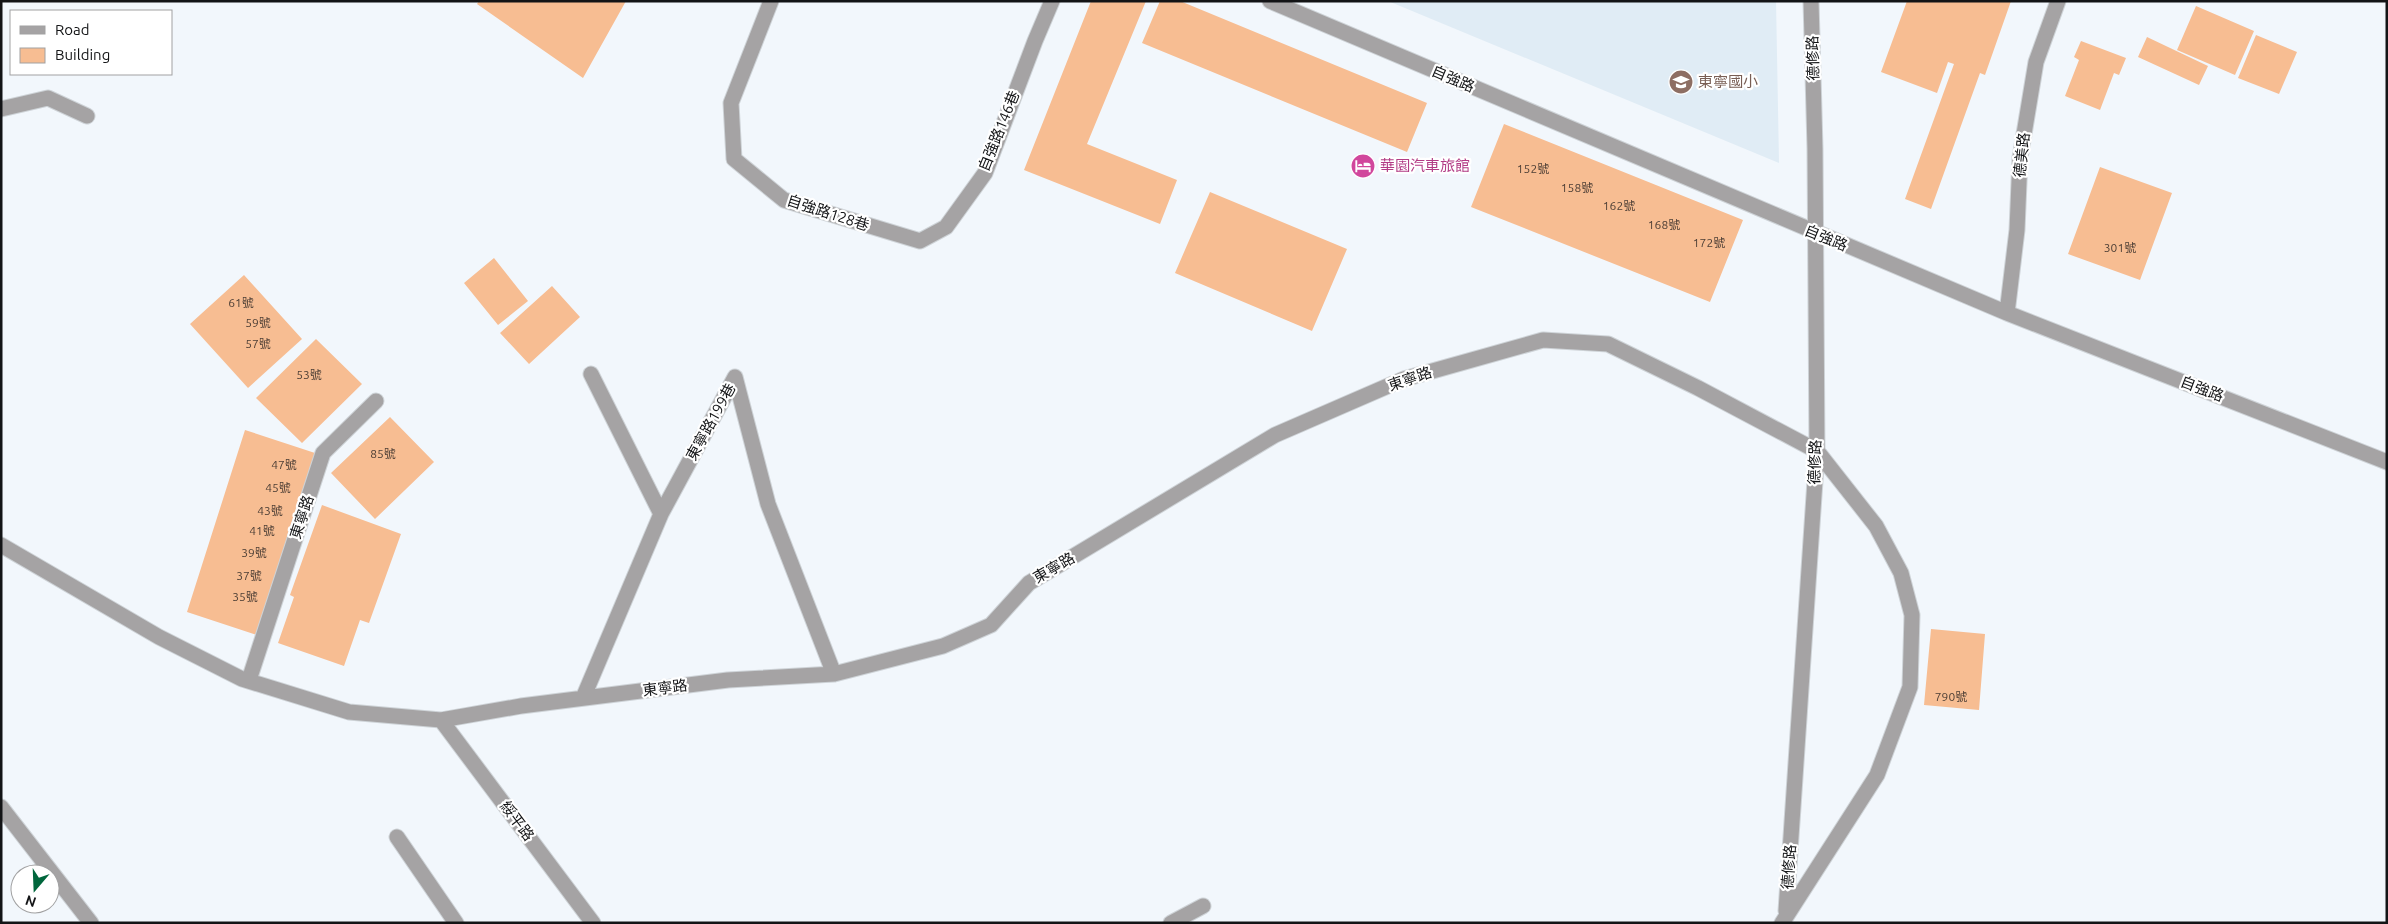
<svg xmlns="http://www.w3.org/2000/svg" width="2388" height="924" font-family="Ubuntu,'Noto Sans TC',sans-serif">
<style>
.built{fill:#e0ecf5}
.building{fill:#f7bd92}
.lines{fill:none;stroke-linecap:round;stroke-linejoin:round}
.minor-casing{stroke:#ced3d7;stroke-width:17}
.minor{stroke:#a5a3a4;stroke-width:15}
.labels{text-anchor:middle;stroke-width:4.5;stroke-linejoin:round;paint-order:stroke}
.number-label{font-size:12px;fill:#4c3e35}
.street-label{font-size:15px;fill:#131416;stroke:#fff}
.education-label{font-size:15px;fill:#785e54;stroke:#fff;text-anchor:start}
.hotel-label{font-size:15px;fill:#b23c85;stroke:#fff;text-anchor:start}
</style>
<rect width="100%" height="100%" fill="#f2f7fc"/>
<path class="built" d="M1388,1H1776L1779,163Z"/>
<path class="building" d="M479,1H626L583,78L477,4Z
M1091,1H1146L1087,144L1177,180L1160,224L1024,170Z
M1160,1H1180L1427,103L1407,152L1142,43Z
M1907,1H2011L1985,75L1980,73L1931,209L1905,199L1954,64L1948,62L1937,93L1881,72Z
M2196,6L2254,31L2235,75L2177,50Z
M2256,35L2297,52L2279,94L2238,78Z
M2147,37L2208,66L2199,85L2138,57Z
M2081,41L2126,58L2119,75L2114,73L2100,110L2065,96L2079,60L2074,57Z
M1504,124L1743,220L1710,302L1471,207Z
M2100,167L2172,193L2140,280L2068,254Z
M1210,192L1347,249L1312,331L1175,273Z
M494,258L528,301L498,325L464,283Z
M244,275L302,339L248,388L190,324Z
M552,286L580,317L529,364L500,333Z
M316,339L362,384L302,443L256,398Z
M390,417L434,462L375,519L331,473Z
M245,430L315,453L257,635L187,612Z
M322,505L401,534L369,623L360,620L344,666L278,643L294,597L290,595Z
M1931,629L1985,634L1979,710L1924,705Z"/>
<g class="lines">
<defs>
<path id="minor" d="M771,1L731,103L734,159L784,200L920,241L946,227L985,173L1035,41L1052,1
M1270,1L2007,313L2387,462
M1,109L48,98L87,116
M2007,313L2017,230L2020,158L2036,62L2058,1
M591,374L661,514
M1,545L159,637L242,679L349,712L441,720L521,706L728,680L834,674L943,646L991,625L1029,583L1275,435L1404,379L1543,340L1608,344L1698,388L1817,451L1876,526L1901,573L1912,615L1910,687L1877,775L1782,923
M249,680L323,453L376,401
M583,698L661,514L735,377L768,504L834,674
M441,720L593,923
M1,807L91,923
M397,837L456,923
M1786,911L1817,451L1815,149L1811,1
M1171,923L1203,906"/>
</defs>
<use href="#minor" class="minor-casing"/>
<use href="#minor" class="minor"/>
</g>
<defs>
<symbol id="school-disc" viewBox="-11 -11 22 22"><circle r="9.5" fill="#8d6e63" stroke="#fff"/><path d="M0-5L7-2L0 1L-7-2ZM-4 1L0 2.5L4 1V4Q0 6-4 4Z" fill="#fff"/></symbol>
<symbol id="hotel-disc" viewBox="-11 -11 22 22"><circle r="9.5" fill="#d1479c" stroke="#fff"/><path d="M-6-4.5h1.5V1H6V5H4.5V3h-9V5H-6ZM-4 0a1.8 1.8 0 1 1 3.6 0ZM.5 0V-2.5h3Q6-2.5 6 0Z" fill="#fff"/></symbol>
</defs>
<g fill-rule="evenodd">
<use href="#school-disc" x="1667" y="68" width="28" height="28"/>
<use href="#hotel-disc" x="1349" y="152" width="28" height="28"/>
</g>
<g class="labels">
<g class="number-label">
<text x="1533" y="173">152號</text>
<text x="1577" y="192">158號</text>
<text x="1619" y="210">162號</text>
<text x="1664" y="229">168號</text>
<text x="1709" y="247">172號</text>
<text x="2120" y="252">301號</text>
<text x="241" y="307">61號</text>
<text x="258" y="327">59號</text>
<text x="258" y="348">57號</text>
<text x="309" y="379">53號</text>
<text x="383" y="458">85號</text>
<text x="284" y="469">47號</text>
<text x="278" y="492">45號</text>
<text x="270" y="515">43號</text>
<text x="262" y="535">41號</text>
<text x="254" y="557">39號</text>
<text x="249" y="580">37號</text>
<text x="245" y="601">35號</text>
<text x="1951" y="701">790號</text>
</g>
<g class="street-label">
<text transform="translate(1813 58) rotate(-91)" y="5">德修路</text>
<text transform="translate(1453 79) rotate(23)" y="5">自強路</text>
<text transform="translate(999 131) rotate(-68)" y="5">自強路146巷</text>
<text transform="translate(2022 155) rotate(-84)" y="5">德美路</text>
<text transform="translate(828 213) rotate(18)" y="5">自強路128巷</text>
<text transform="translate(1826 238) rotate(22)" y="5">自強路</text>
<text transform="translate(1410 379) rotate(-19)" y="5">東寧路</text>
<text transform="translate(2202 389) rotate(21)" y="5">自強路</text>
<text transform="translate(711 422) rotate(-61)" y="5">東寧路199巷</text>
<text transform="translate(1815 462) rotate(-88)" y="5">德修路</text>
<text transform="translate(302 517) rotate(-72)" y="5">東寧路</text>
<text transform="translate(1054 568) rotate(-30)" y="5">東寧路</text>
<text transform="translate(665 688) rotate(-7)" y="5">東寧路</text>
<text transform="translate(517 821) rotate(53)" y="5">綏平路</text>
<text transform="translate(1789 867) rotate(-86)" y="5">德修路</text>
</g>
<g class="education-label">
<text x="1698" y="87">東寧國小</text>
</g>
<g class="hotel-label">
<text x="1380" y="171">華園汽車旅館</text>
</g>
</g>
<rect width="2388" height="924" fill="none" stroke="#131416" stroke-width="5"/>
<rect x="10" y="10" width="162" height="65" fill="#ffffff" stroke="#a1a1a2"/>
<rect x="20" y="26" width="25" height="8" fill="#a5a3a4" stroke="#a1a1a2"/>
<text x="55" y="35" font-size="15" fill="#131416">Road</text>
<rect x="20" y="48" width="25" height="15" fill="#f7bd92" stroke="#a1a1a2"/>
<text x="55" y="60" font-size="15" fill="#131416">Building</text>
<g transform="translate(35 889) rotate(199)"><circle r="24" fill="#ffffff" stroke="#a1a1a2"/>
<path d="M0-4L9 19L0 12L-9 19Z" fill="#00663c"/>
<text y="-8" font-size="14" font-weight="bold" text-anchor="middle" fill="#131416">N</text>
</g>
</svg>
